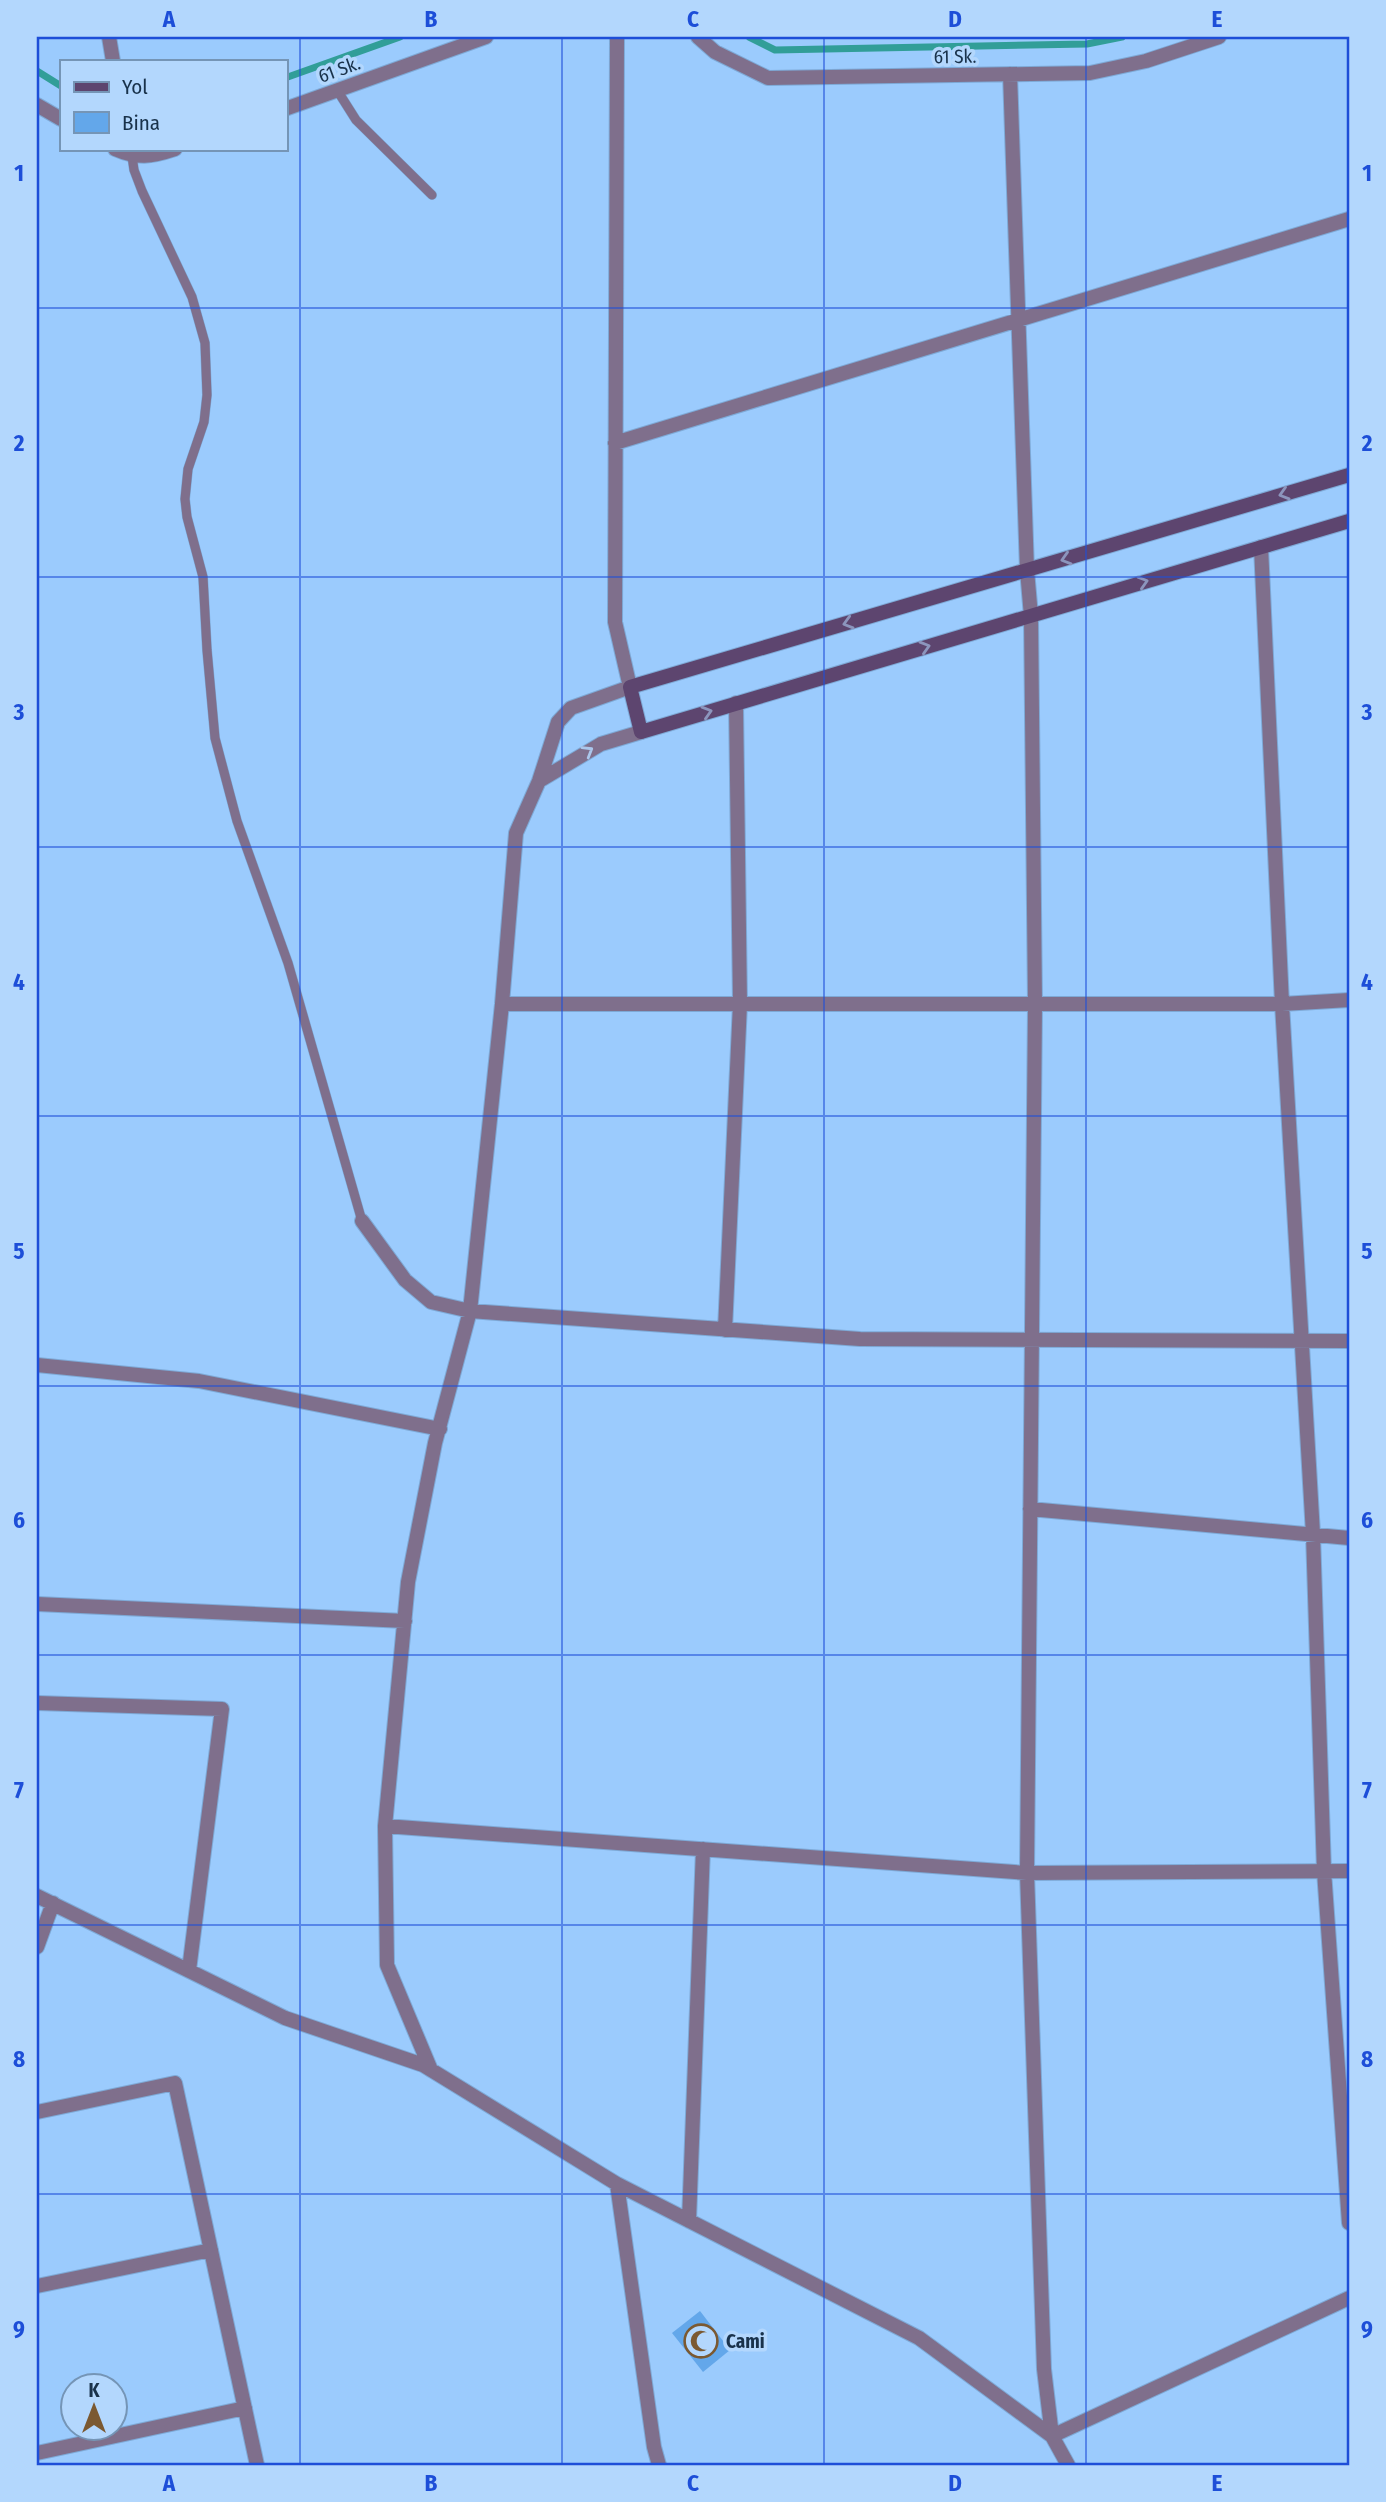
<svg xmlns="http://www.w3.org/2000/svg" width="1386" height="2502" font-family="'Fira Sans Condensed',sans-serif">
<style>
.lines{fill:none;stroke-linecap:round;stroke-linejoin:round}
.stream{stroke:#319e98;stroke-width:7}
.building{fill:#63a7ea}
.service-casing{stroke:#7ea9d6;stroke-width:10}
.minor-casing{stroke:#7ea9d6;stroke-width:16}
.secondary-casing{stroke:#7ea9d6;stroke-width:16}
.service{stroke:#7f6f8c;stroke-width:9}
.minor{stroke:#7f6f8c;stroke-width:14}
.secondary{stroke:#5d456f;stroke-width:14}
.oneway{stroke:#8c95bd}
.oneway2{stroke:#abc7ec}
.grid{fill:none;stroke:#1d4ed8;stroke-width:2;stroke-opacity:0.55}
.labels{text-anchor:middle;stroke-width:7;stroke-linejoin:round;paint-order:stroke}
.street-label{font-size:19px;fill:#19324b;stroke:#b3d7fd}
.poi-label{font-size:19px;font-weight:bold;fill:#19324b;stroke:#b3d7fd;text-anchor:start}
.neatline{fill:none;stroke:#1d4ed8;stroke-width:2.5}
.grid-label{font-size:23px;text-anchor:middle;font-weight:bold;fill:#1d4ed8}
</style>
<rect width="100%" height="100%" fill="#9bcbfd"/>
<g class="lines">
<path class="stream" d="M749,37L775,50L1087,44L1122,37
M37,71L61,86
M285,78L400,37"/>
</g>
<path class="building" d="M700,2311L730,2350L703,2372L672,2333Z"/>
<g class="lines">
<defs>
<path id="service" d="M337,90L356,120L432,195
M132,156L134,170L142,191L192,297L205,343L207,395L204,422L188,469L185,499L187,517L203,577L207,650L215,738L237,821L288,963L362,1221"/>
<path id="minor" d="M109,37L113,61
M698,37L715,52L768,78L1090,73L1146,61L1219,37
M1010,74L1027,570L1031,616L1035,1004L1027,1873L1044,2369L1052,2436L1068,2465
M37,105L61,119
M285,109L486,37
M115,149C138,159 151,157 175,149
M615,443L1349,219
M1261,547L1282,1004L1313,1534L1324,1871L1349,2223
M539,781L601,744L641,732
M502,1004H1282L1349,1000
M362,1221L405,1280L431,1302L470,1311L860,1339L1349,1341
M725,1330L740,1004L736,703
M37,1365L199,1381L440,1429
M1030,1509L1349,1538
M37,1604L405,1621
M37,1703L222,1709L189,1970
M385,1826L1027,1873L1349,1871
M37,1896L285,2018L423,2065L617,2184L919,2338L1052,2436
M37,1947L53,1903
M431,2070L387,1965L385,1826L408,1582L435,1443L470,1311L502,1004L516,833L539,781L558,722L571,708L630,687L615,622L617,37
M37,2112L175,2083L257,2465
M617,2184L654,2447L659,2465
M689,2221L703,1849
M37,2286L211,2250
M1052,2436L1349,2298
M37,2453L245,2408"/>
<path id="secondary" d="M1349,475L630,687L641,732L1349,521"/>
</defs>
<use href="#service" class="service-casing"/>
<use href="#minor" class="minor-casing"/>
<use href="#secondary" class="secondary-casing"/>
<use href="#service" class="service"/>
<use href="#minor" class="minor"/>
<use href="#secondary" class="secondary"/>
</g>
<defs><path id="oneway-chevron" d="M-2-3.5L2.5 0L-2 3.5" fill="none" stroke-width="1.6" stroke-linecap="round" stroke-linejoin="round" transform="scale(1.75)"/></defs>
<g class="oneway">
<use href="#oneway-chevron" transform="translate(1284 494) rotate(163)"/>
<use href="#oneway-chevron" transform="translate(1066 559) rotate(163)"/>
<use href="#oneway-chevron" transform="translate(1143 582) rotate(-17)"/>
<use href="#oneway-chevron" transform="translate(848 623) rotate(164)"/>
<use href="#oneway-chevron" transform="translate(925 647) rotate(-17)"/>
<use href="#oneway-chevron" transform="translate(707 712) rotate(-17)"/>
</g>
<use class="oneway2" href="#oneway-chevron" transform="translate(588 751) rotate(-31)"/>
<path class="grid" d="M300,37V2465M562,37V2465M824,37V2465M1086,37V2465M37,308H1349M37,577H1349M37,847H1349M37,1116H1349M37,1386H1349M37,1655H1349M37,1925H1349M37,2194H1349"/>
<defs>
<symbol id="mosque-ring" viewBox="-11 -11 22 22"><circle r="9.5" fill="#b3d7fd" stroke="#7b5931" stroke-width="1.5"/><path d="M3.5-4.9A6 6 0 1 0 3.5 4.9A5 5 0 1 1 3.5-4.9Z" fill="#7b5931"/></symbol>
</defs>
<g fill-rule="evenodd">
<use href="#mosque-ring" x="682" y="2322" width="38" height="38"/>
</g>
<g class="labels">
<g class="street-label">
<text transform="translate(955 56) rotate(-1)" y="7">61 Sk.</text>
<text transform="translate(339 69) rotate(-20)" y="7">61 Sk.</text>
</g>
<g class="poi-label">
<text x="726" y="2348">Cami</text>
</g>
</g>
<rect width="1386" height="2502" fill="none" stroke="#b3d7fd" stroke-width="77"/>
<rect x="60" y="60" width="228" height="91" fill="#b3d7fd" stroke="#7595b6" stroke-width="2"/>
<rect x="74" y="82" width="35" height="10" fill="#5d456f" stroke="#7595b6" stroke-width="2"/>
<text x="122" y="94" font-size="21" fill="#19324b">Yol</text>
<rect x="74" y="112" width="35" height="21" fill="#63a7ea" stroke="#7595b6" stroke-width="2"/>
<text x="122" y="130" font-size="21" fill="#19324b">Bina</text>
<g transform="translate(94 2407)"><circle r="33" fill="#b3d7fd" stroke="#7595b6" stroke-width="2"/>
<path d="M0-5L12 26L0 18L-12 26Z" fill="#7b5931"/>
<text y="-10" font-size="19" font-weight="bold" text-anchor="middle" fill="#19324b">K</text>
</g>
<rect x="38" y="38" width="1310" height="2426" class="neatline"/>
<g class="grid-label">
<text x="169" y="27">A</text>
<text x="431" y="27">B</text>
<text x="693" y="27">C</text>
<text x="955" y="27">D</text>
<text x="1217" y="27">E</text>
<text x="19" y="181">1</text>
<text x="1367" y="181">1</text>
<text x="19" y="451">2</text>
<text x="1367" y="451">2</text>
<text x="19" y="720">3</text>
<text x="1367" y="720">3</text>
<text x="19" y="990">4</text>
<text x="1367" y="990">4</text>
<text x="19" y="1259">5</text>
<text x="1367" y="1259">5</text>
<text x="19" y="1528">6</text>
<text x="1367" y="1528">6</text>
<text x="19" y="1798">7</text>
<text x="1367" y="1798">7</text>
<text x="19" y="2067">8</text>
<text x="1367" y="2067">8</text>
<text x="19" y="2337">9</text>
<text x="1367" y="2337">9</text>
<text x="169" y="2491">A</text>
<text x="431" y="2491">B</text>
<text x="693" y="2491">C</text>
<text x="955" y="2491">D</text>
<text x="1217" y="2491">E</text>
</g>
</svg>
